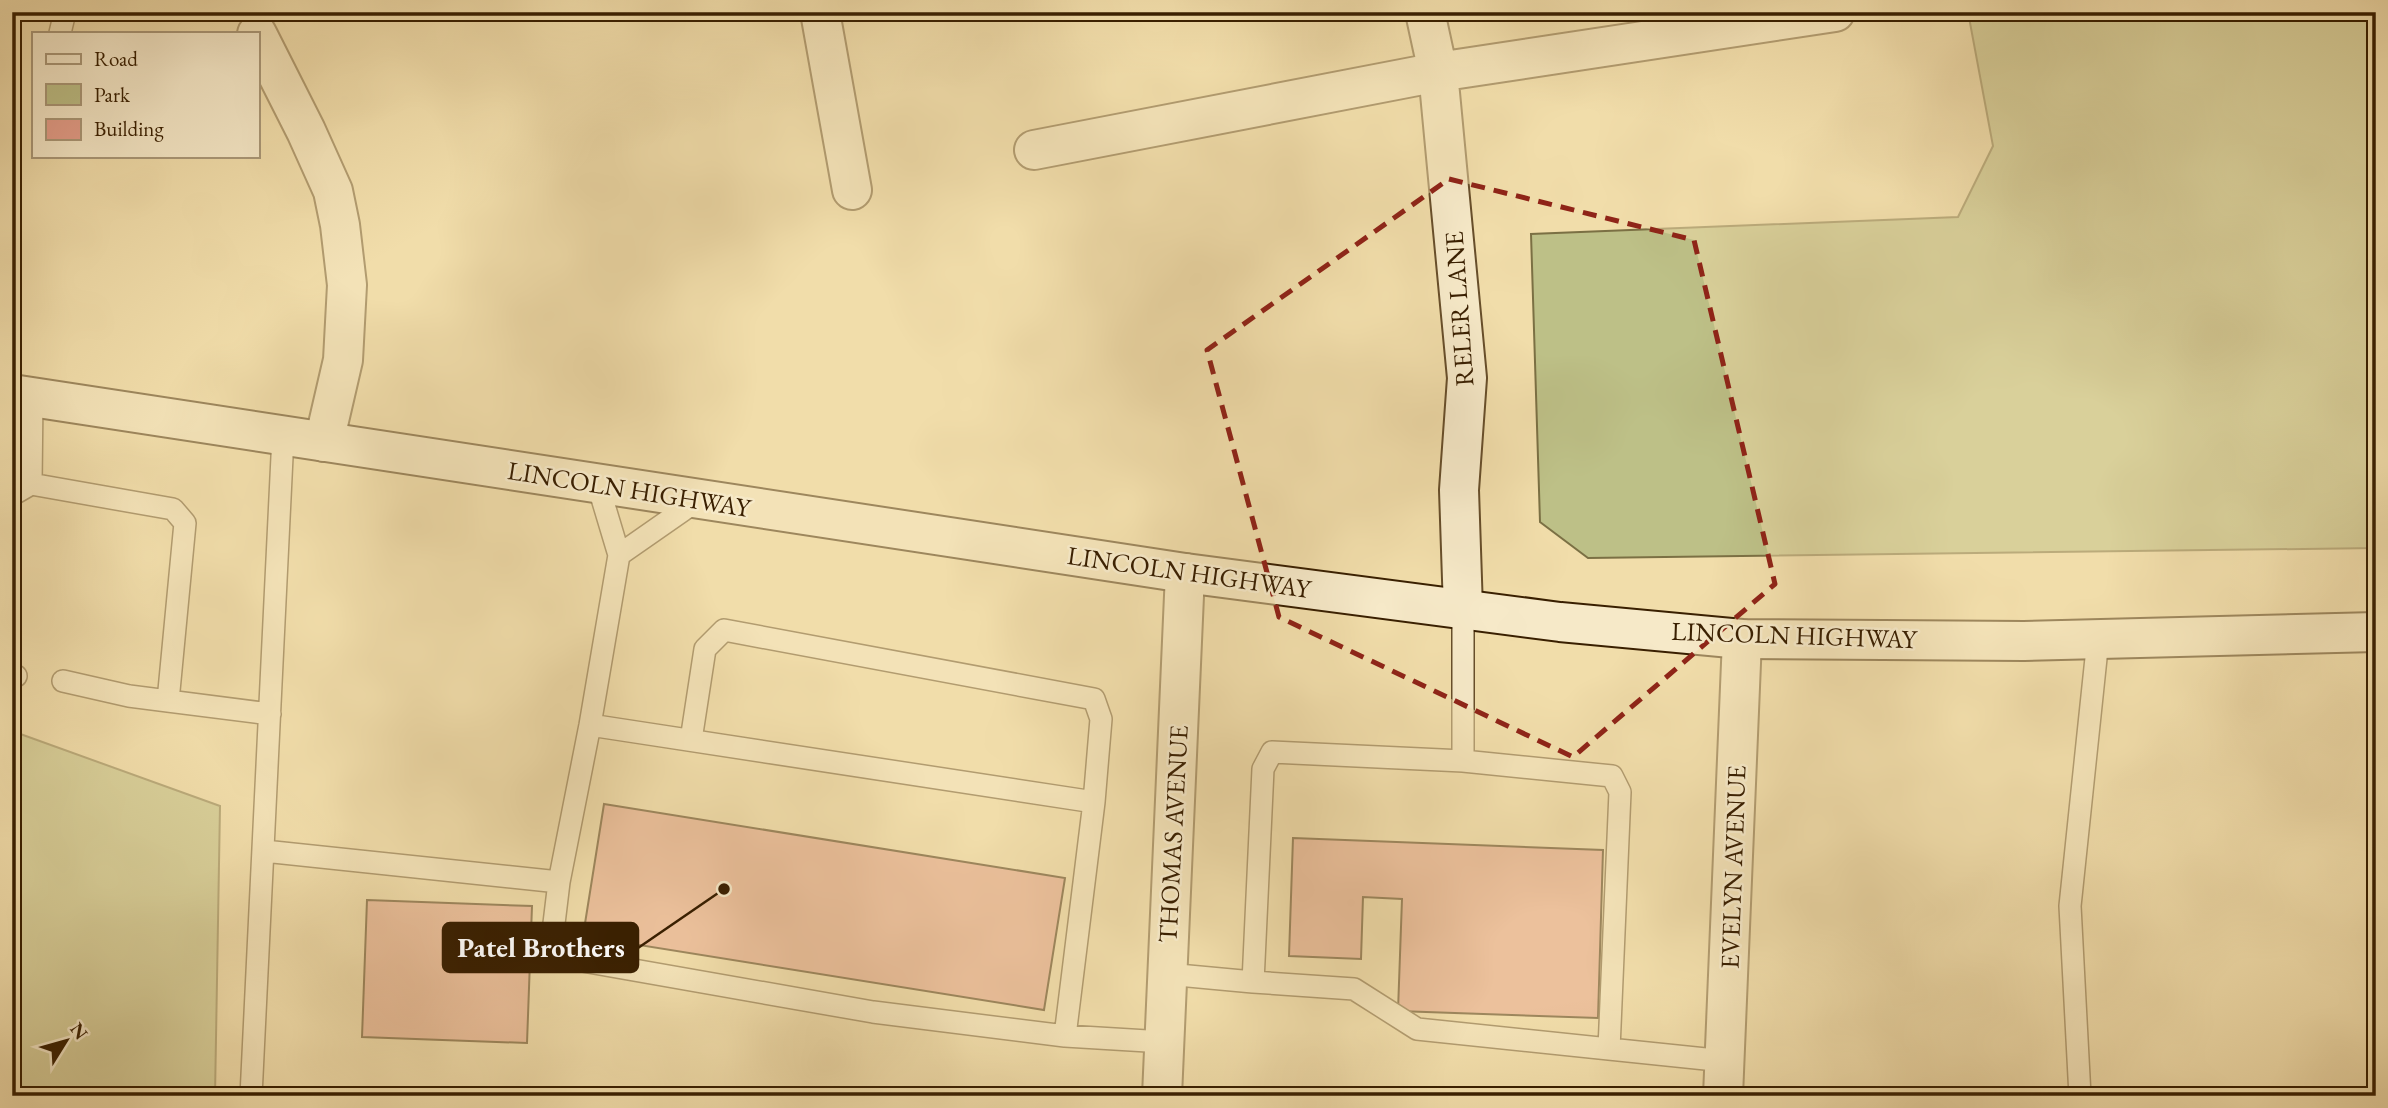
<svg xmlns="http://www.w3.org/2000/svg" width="2388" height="1108" font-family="'EB Garamond',serif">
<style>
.green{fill:#bdc087;stroke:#7b7044;stroke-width:2}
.building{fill:#e69f8c;stroke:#391f00;stroke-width:2}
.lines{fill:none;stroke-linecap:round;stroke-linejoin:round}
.lane-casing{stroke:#674e2a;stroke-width:24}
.street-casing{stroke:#674e2a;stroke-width:42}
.secondary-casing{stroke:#391f00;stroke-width:42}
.lane{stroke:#f6e9c8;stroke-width:21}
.street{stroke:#f6e9c8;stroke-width:38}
.secondary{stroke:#f6e9c8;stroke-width:38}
.marked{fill:none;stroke:#8f2418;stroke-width:5;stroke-dasharray:14 9;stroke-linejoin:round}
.labels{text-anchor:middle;stroke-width:5;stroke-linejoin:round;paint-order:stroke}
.street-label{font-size:26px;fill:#391f00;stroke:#f6e9c8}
.leader{fill:none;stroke:#391f00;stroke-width:2.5}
.callout-dot{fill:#391f00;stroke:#f6e9c8;stroke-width:2.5}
.callout{fill:#391f00;stroke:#391f00;stroke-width:2.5}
.callout-label{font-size:28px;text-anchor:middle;font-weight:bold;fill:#fff}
</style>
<rect width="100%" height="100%" fill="#f1ddaa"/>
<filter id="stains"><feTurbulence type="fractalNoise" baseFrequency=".00286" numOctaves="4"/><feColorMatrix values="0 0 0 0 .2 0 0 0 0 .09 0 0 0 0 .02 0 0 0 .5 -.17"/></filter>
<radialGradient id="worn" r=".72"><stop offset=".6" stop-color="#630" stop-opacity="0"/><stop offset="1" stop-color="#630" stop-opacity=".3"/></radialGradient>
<path class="green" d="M1968,12H2376V548L1588,558L1540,522L1531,234L1958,217L1993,146Z
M12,731L220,806L215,1096H12Z"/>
<path class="building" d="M604,804L1065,878L1044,1010L583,936Z
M1293,838L1603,850L1598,1018L1398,1011L1402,899L1363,897L1361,959L1289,956Z
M367,900L532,906L527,1043L362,1037Z"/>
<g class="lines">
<defs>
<path id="lane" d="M60,33L65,12
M31,484L32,397
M598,485L619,555L590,725L559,882L552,940L560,957L873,1012L1065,1036L1164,1042
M12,495L31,484L173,509L185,523L168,701L270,714
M619,555L698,500
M12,675L16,676
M63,681L129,696L168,701
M590,725L1094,802L1065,1036
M691,740L705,649L724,630L1094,699L1101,719L1094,802
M1463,761L1612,776L1620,792L1609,1049L1725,1061
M264,851L559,882
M1167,974L1253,982L1263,769L1272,752L1463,761V609
M1253,982L1354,989L1417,1029L1609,1049
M251,1096L283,436
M2080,1096L2070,906L2098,639"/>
<path id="street" d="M820,12L852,190
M1425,12L1438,72L1467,378L1459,490L1463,609
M257,34L306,131L333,191L340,225L347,285L343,360L324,442
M1034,150L1438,72L1835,12
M1162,1096L1185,573
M1723,1096L1742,639"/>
<path id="secondary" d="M12,394L1185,573L1560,622L1742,639L2024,641L2376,632"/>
</defs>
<use href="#lane" class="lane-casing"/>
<use href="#street" class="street-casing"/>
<use href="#secondary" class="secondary-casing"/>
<use href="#lane" class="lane"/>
<use href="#street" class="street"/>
<use href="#secondary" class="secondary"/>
</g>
<path d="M0 0H2388V1108H0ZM1449,179L1694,240L1775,584L1573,757L1279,617L1207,350Z" fill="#f1ddaa" fill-opacity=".55" fill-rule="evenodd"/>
<path class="marked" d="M1449,179L1694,240L1775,584L1573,757L1279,617L1207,350Z"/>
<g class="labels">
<g class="street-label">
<text transform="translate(1459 309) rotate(-94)" y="9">RELER LANE</text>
<text transform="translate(629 489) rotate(9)" y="9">LINCOLN HIGHWAY</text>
<text transform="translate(1189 572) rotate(8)" y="9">LINCOLN HIGHWAY</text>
<text transform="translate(1794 635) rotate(2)" y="9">LINCOLN HIGHWAY</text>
<text transform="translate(1173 834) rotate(-87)" y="9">THOMAS AVENUE</text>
<text transform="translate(1733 867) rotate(-88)" y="9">EVELYN AVENUE</text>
</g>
</g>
<path class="leader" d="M724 889L638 948"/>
<circle class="callout-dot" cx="724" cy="889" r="7"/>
<rect class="callout" x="443" y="923" width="195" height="49" rx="7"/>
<g class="callout-label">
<text x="541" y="957">Patel Brothers</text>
</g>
<rect width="2388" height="1108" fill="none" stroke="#f1ddaa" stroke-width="42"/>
<rect x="14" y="14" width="2360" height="1080" fill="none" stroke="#391f00" stroke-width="3.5"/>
<rect x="21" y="21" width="2346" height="1066" fill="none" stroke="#391f00" stroke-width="2"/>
<rect x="32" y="32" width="228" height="126" fill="#f6e9c8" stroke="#aa9878" stroke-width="2"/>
<rect x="46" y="54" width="35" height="10" fill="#f6e9c8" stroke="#aa9878" stroke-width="2"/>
<text x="94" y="66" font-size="21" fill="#391f00">Road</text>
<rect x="46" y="84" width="35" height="21" fill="#bdc087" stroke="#aa9878" stroke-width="2"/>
<text x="94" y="102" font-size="21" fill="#391f00">Park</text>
<rect x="46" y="119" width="35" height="21" fill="#e69f8c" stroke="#aa9878" stroke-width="2"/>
<text x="94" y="136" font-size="21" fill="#391f00">Building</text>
<g transform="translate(66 1041) rotate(53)" stroke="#f6e9c8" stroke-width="5" paint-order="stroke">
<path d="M0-5L12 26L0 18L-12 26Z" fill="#391f00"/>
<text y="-10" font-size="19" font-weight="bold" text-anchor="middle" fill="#391f00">N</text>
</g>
<rect width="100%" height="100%" filter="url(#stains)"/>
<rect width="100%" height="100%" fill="url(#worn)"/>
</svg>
